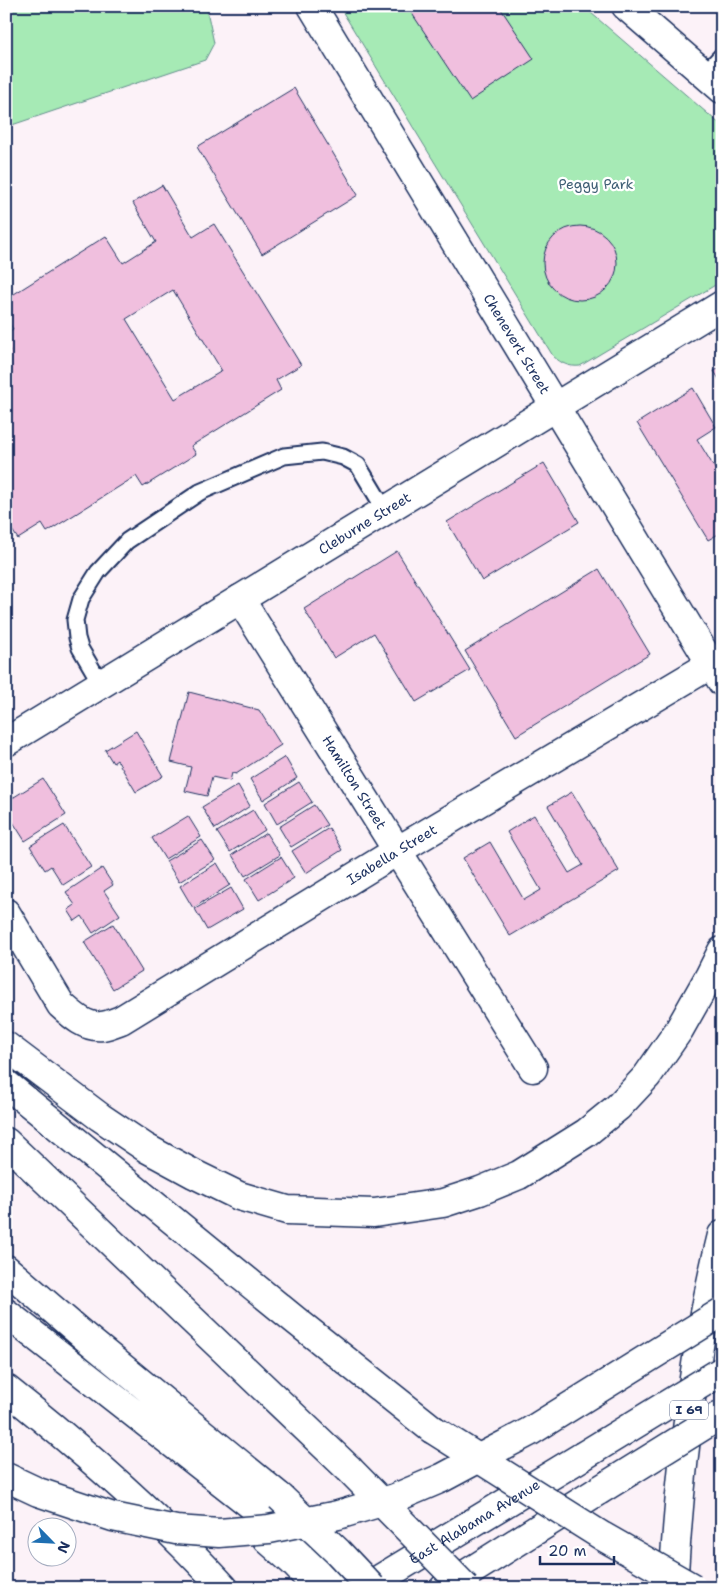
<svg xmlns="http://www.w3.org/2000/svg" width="728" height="1594" font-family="'Shantell Sans',sans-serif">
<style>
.green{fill:#a6eab5;stroke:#608c8a}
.building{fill:#f0bfde;stroke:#1b2f5e;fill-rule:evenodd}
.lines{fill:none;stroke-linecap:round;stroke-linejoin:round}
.service-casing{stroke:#1b2f5e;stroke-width:19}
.minor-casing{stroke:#1b2f5e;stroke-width:31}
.tertiary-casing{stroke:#1b2f5e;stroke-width:31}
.secondary-casing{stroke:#1b2f5e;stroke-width:31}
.primary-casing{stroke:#1b2f5e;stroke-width:31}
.motorway-casing{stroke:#1b2f5e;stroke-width:31}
.service{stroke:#fff;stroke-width:15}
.minor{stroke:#fff;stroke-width:28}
.tertiary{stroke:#fff;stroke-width:28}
.secondary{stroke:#fff;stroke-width:28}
.primary{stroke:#fff;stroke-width:28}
.motorway{stroke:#fff;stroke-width:28}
.tertiary-bridge-casing{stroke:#1b2f5e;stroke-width:31;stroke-linecap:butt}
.motorway-bridge-casing{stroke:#1b2f5e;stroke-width:31;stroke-linecap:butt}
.tertiary-bridge{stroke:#fff;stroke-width:28}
.motorway-bridge{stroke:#fff;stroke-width:28}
.labels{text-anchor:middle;stroke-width:4.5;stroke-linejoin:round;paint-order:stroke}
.shield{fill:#fff;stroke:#5f6d8e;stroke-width:1}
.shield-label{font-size:12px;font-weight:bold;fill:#1b2f5e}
.park-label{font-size:14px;fill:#3e5e74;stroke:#fff}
.street-label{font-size:14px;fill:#1b2f5e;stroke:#fff}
</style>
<rect width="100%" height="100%" fill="#fcf2f8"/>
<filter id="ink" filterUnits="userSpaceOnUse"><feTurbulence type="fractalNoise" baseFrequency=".02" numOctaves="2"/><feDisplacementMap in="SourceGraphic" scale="10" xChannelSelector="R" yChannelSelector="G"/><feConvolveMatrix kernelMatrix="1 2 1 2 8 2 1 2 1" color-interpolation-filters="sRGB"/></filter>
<g filter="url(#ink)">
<path class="green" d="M6,6H206L214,43L205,60L6,127Z
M339,6H583L722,126V281L580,366C569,367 562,364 553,356Z"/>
<path class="building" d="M407,6H499L534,59L470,101Z
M294,88L358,195L262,254L197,147Z
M162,185L193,237L214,224L301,365L276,380L281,390L191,446L196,454L143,487L136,476L47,532L42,524L18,539L6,521V353L10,351L6,345V333L13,329L6,318V299L106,236L123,263L156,242L133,203ZM173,290L222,371L175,399L126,319Z
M543 263a37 37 0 1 1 74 0a37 37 0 1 1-74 0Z
M722,367V384L714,371Z
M693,388L716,427L697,439L722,480V532L708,540L637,423Z
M544,463L579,522L482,581L447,522Z
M397,551L470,670L416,702L374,633L334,658L304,609Z
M599,569L650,654L516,736L465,651Z
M189,692L259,710L281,745L236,774L232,773L230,781L212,777L207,796L185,791L191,767L171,762Z
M136,731L163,776L136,792L117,760L113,763L105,750Z
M285,757L297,778L263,800L250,779Z
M43,779L66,815L25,841L6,811V802Z
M299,782L312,802L277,824L265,803Z
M238,785L250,806L215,829L202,807Z
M572,792L619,871L510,936L463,858L490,842L524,900L541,890L507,832L534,815L569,873L583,865L548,806Z
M314,805L327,825L291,847L279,827Z
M253,810L265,830L230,852L217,832Z
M188,816L201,837L165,859L152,838Z
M64,825L91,867L63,885L51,866L45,870L30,846Z
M329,828L342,850L306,873L292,851Z
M266,833L280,855L245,876L232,855Z
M202,840L215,860L179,882L166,861Z
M281,857L294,878L259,900L246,879Z
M217,863L230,885L193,908L180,886Z
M102,868L113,885L104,891L120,915L93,933L82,916L75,921L68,910L75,905L66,892Z
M231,888L243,909L207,930L195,909Z
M113,924L142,971L113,989L84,942Z"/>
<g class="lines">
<defs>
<path id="service" d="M704,74L722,55
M101,684L80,648L77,638L75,620L81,599L98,572L127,541L200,492L284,456L322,452L343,457L358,465L385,510"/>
<g id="minor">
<path id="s1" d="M312,6L722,682"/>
<path id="s2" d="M240,599L533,1068"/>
<path id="s3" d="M6,913L61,1005C72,1015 86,1028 102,1026C109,1025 115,1022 121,1020L397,851L710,665"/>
</g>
<g id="tertiary">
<path id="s4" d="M365,1588L583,1456"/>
<path d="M444,1588L598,1491"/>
</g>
<g id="secondary">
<path id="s5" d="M6,742L722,305"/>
</g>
<path id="primary" d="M626,6L722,89"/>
<path id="motorway" d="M6,1046L100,1117L146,1148L194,1174L239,1196L287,1210L374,1213L443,1203L480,1191L519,1175L586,1133L618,1107L647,1076L679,1030L709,977L722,951
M6,1084L295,1320L432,1429
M6,1142L349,1469
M6,1269L85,1337L280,1497
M6,1313L357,1588
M6,1389C83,1450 157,1515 224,1588
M267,1539L293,1562L318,1588
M673,1588C680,1469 693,1350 722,1235"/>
</defs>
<use href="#service" class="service-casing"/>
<use href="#minor" class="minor-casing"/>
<use href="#tertiary" class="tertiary-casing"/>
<use href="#secondary" class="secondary-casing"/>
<use href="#primary" class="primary-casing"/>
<use href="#motorway" class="motorway-casing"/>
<use href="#service" class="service"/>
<use href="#minor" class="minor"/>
<use href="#tertiary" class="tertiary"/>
<use href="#secondary" class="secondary"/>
<use href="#primary" class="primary"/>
<use href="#motorway" class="motorway"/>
<defs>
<path id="tertiary-bridge" d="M583,1456L722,1371
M598,1491L722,1414"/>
<path id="motorway-bridge" d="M432,1429L602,1536L693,1588
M349,1469L466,1588
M6,1477L38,1492L113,1517L176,1530L219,1533L269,1529L338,1515L395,1498L442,1478L487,1454L529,1432L722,1312
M280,1497L338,1552L372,1588"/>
</defs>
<use href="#tertiary-bridge" class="tertiary-bridge-casing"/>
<use href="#motorway-bridge" class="motorway-bridge-casing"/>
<use href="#tertiary-bridge" class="tertiary-bridge"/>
<use href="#motorway-bridge" class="motorway-bridge"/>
</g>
</g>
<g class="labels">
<rect class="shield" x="670" y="1400.5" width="38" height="19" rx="4"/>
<g class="shield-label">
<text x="689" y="1414">I 69</text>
</g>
<g class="park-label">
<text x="596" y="189">Peggy Park</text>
</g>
<g class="street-label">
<text dy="5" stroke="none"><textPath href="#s1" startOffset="395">Chenevert Street</textPath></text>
<text dy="5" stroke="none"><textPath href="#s5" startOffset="420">Cleburne Street</textPath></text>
<text dy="5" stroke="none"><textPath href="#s2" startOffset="216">Hamilton Street</textPath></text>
<text dy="5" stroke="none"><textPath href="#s3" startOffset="492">Isabella Street</textPath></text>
<text dy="5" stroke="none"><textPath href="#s4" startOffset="128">East Alabama Avenue</textPath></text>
</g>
</g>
<rect width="728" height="1594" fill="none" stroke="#fff" stroke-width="25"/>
<rect x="12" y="12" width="703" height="1569" fill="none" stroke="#1b2f5e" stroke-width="2" filter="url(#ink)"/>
<g transform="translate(52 1542) rotate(114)"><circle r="24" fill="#ffffff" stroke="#a4acbf"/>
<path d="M0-4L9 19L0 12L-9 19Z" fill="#1f6fb2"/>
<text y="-8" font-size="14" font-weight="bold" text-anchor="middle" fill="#1b2f5e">N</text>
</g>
<path d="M540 1556v8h74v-8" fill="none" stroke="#1b2f5e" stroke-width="2.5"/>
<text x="548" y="1556" font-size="15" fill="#1b2f5e" stroke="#ffffff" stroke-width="4" paint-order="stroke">20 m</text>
</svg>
